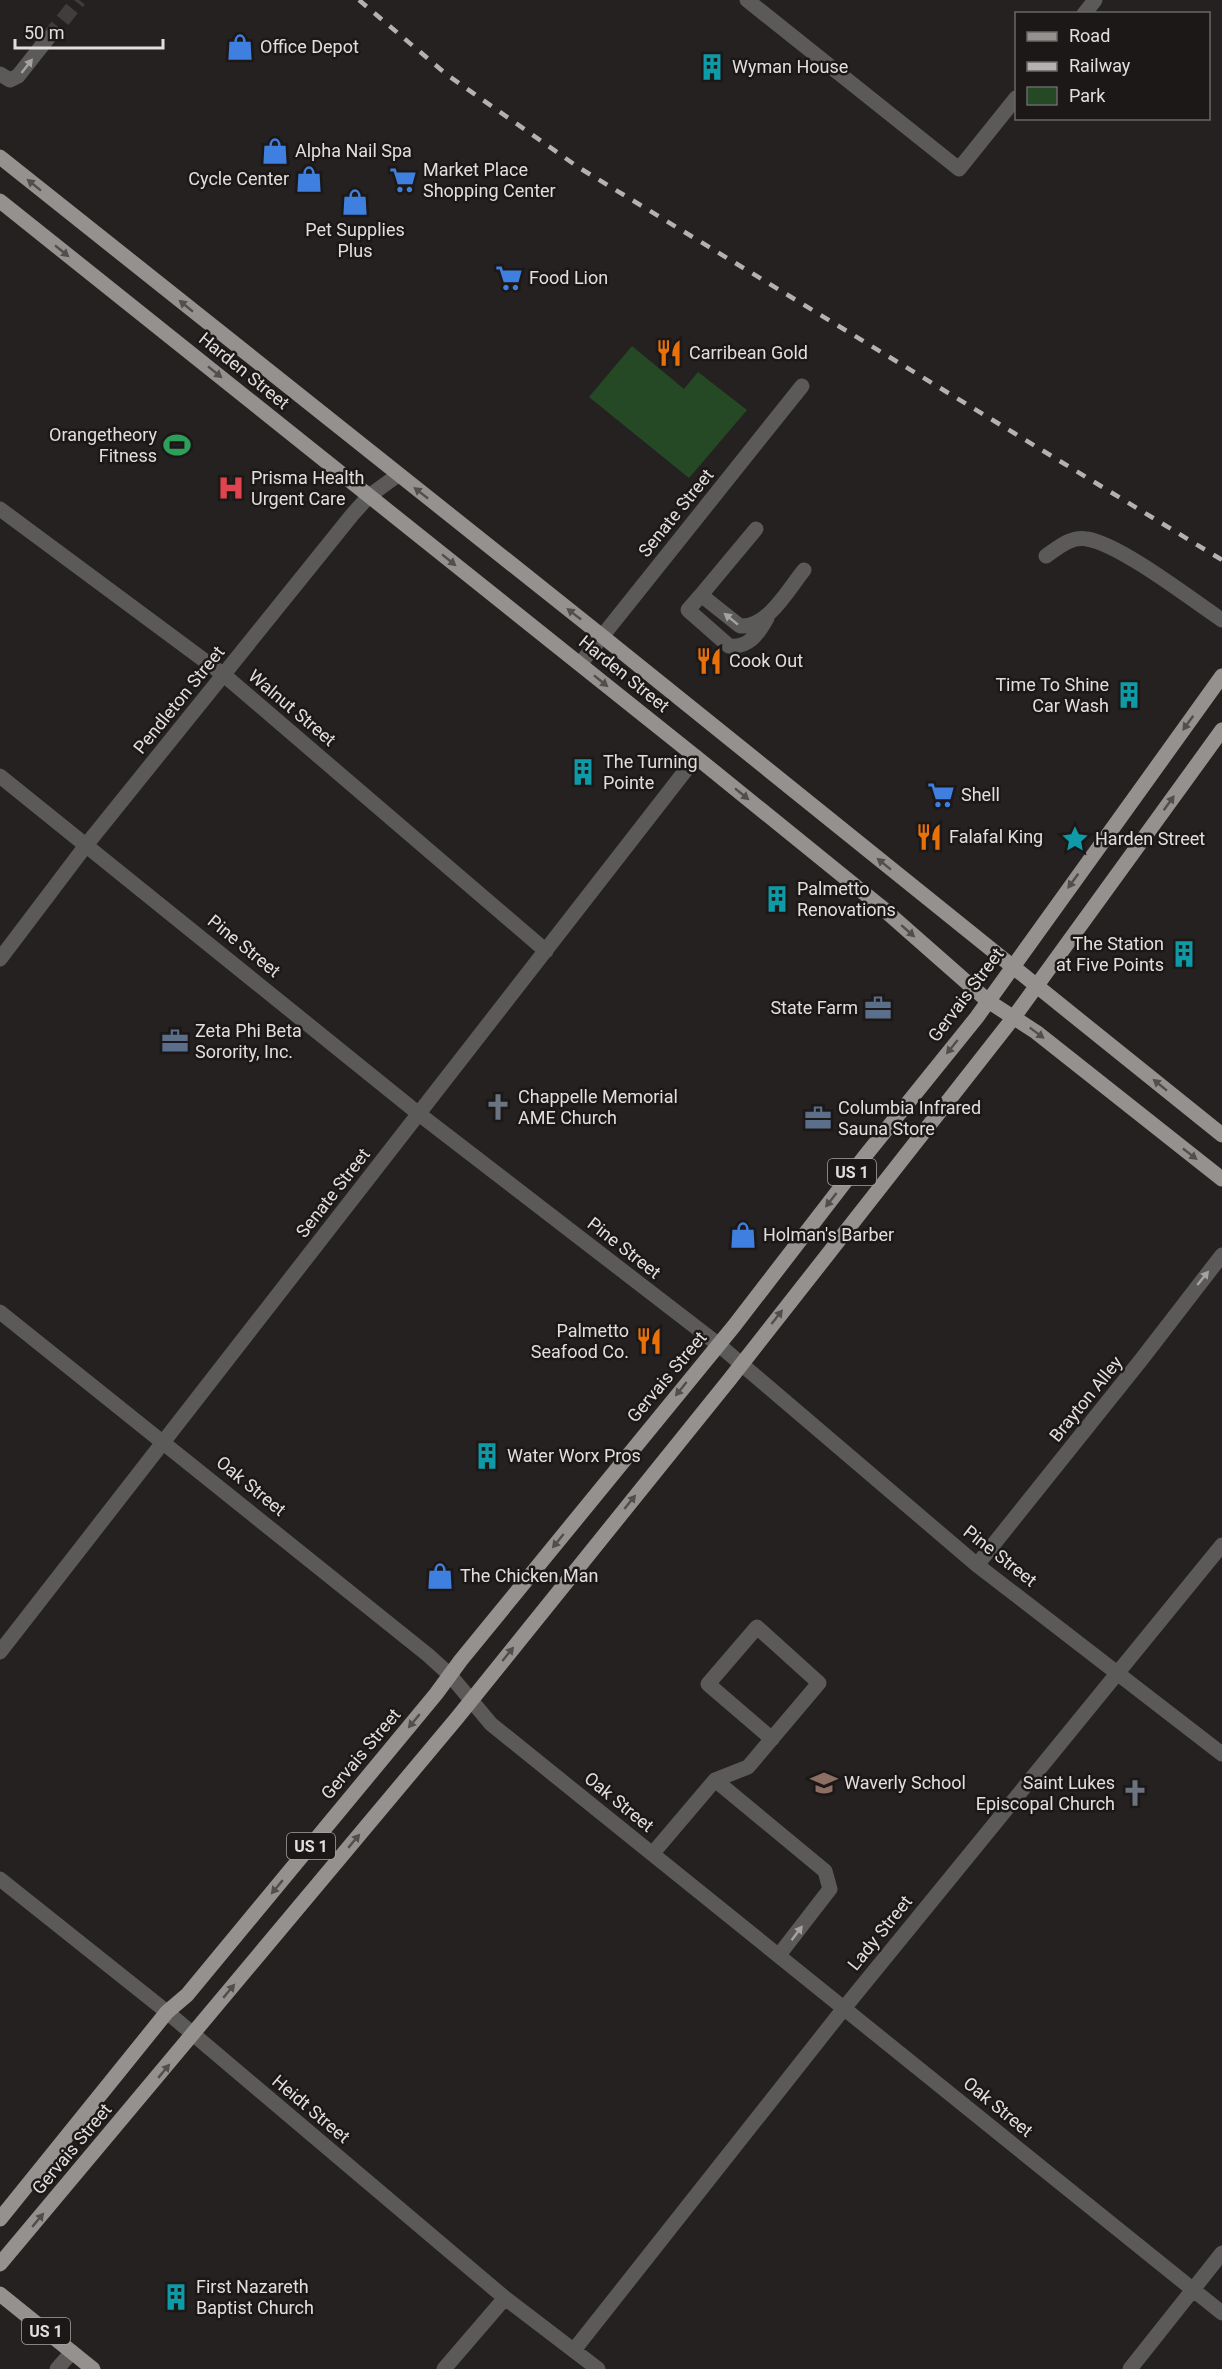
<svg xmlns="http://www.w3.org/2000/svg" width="1222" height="2369" font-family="Roboto,sans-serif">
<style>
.green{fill:#254925}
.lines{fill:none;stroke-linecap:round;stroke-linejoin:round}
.minor-tunnel{stroke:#403e3c;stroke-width:15;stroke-dasharray:15 8;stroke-linecap:butt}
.minor{stroke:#5b5a59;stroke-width:15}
.major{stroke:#94918f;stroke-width:15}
.rail{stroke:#b4b1b0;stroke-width:4.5;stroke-dasharray:10 10;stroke-linecap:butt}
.oneway{fill:#a5a3a2}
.oneway2{fill:#514e4d}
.labels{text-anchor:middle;stroke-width:5;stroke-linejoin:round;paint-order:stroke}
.shield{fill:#1b1817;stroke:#a6a3a2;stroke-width:1.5}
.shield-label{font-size:16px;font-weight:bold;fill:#e1dfde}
.poi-label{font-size:18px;fill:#e1dfde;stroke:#1b1817;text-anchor:start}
.street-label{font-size:18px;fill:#e1dfde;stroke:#1b1817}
</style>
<rect width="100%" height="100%" fill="#242120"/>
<path class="green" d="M632,346L684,389L698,372L747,410L689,478L589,397Z"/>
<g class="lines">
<path class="minor-tunnel" d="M48,38L79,0"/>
<path class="minor" d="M747,0L959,169L1016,98
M1084,14L1095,0
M0,74L10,80L18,76L48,38
M0,509L224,675L546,951
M756,529L701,595L740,626C768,628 789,588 804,570
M1046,556C1059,547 1071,536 1087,539C1120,544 1192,600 1222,620
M701,595L688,610L729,646C749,648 758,634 767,618
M580,664L802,386
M0,776L419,1114L719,1345L977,1565L1222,1754
M0,959L87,844L352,515L369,496L398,475
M0,1312L428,1655L450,1675L491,1724L1222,2313
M977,1565L1141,1360L1222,1255
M0,1652L696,757
M715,1780L825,1871L830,1889L779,1955
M653,1853L715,1780L748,1767L819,1683L757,1627L708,1684L772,1739
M0,1879L167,2012L505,2298L598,2369
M574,2350L845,2007L1222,1545
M57,2369L72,2352
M444,2369L505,2298
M1130,2369L1222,2253"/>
<path class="major" d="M0,157L602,636L1222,1135
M0,201L696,757L880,906L988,1001L1036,1032L1222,1179
M0,2219L167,2012L187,1995L436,1694L461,1660L734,1326L865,1156L977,1017L1222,676
M0,2264L457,1718L730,1379L1014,1017L1222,730
M0,2294L93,2369"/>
<path class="rail" d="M359,0L446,74L578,167L1222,560"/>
</g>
<defs><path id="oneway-solid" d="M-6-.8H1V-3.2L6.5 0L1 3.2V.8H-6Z" transform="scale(1.5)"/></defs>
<g class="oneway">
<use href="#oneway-solid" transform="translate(27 66) rotate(-52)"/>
<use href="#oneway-solid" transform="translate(731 619) rotate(-141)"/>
<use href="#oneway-solid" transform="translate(1203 1278) rotate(-51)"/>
<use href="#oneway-solid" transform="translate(797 1933) rotate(-53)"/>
</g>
<g class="oneway2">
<use href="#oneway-solid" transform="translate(34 185) rotate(-141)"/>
<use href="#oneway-solid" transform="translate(62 251) rotate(39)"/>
<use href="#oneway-solid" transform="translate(186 306) rotate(-141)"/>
<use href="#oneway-solid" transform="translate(215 372) rotate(39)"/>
<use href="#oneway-solid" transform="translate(421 493) rotate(-142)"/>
<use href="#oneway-solid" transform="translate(449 560) rotate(39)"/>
<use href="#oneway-solid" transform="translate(574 614) rotate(-142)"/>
<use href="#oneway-solid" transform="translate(601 681) rotate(39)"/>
<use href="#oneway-solid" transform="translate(1188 723) rotate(126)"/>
<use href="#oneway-solid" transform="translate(742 794) rotate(39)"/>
<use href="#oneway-solid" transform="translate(1169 803) rotate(-54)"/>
<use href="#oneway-solid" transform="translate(884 864) rotate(-141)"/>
<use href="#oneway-solid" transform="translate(1073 881) rotate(126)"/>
<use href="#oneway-solid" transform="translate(908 931) rotate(41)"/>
<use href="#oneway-solid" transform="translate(1037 1033) rotate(37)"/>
<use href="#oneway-solid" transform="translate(952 1047) rotate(129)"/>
<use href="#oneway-solid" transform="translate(1160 1085) rotate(-141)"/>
<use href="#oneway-solid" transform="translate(1190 1154) rotate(38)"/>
<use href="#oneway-solid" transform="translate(831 1200) rotate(128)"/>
<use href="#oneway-solid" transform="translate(777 1317) rotate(-52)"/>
<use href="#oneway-solid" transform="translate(681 1389) rotate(129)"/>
<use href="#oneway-solid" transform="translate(630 1502) rotate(-51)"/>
<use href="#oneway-solid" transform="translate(558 1541) rotate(129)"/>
<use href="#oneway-solid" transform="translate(508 1654) rotate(-51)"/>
<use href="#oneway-solid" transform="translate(414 1721) rotate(130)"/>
<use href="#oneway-solid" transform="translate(354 1841) rotate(-50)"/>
<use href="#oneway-solid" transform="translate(277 1887) rotate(130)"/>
<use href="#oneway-solid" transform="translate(229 1991) rotate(-50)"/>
<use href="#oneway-solid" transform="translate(164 2071) rotate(-50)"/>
<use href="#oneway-solid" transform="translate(38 2220) rotate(-50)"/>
</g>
<defs>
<symbol id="shop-bare" viewBox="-9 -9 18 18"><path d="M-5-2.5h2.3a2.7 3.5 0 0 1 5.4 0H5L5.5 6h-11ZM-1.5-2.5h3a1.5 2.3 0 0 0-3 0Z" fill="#3f7fe0" stroke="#1b1817" stroke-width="2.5" paint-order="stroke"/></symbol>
<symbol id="building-bare" viewBox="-9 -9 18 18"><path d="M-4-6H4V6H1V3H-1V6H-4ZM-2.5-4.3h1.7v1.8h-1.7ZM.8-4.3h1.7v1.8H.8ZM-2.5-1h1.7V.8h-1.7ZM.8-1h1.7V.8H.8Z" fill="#0f9aa8" stroke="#1b1817" stroke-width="2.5" paint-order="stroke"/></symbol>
<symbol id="supermarket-bare" viewBox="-9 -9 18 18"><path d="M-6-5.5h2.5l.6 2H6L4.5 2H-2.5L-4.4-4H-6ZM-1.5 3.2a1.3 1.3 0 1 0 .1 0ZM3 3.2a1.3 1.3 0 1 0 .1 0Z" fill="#3f7fe0" stroke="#1b1817" stroke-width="2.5" paint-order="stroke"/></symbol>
<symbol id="restaurant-bare" viewBox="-9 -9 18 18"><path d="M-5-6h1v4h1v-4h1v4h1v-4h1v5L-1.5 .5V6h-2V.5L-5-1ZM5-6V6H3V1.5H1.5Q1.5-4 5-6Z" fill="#e8710a" stroke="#1b1817" stroke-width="2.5" paint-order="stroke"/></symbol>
<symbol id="stadium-bare" viewBox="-9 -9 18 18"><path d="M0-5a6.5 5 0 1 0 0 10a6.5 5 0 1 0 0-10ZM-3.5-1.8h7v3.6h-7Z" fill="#2e9e5b" stroke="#1b1817" stroke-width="2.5" paint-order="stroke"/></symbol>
<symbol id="hospital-bare" viewBox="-9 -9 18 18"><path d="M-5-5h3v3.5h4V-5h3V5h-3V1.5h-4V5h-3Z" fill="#e0444e" stroke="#1b1817" stroke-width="2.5" paint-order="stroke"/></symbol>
<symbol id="sight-bare" viewBox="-9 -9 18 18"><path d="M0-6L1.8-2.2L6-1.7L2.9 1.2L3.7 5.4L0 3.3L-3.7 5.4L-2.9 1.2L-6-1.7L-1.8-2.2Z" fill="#0f9aa8" stroke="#1b1817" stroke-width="2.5" paint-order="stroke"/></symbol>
<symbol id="office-bare" viewBox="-9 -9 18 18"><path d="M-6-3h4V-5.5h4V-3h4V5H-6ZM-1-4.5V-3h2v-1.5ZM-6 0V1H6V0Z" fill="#5c6f8a" stroke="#1b1817" stroke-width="2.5" paint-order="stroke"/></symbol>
<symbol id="church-bare" viewBox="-9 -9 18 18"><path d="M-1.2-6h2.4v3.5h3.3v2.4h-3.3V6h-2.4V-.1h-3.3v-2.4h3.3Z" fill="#6b7280" stroke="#1b1817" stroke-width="2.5" paint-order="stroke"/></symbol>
<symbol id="school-bare" viewBox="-9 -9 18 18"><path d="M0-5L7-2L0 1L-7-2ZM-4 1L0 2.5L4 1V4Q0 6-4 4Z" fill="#8d6e63" stroke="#1b1817" stroke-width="2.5" paint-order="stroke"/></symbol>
</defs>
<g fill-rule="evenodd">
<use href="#shop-bare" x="221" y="28" width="38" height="38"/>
<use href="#building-bare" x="693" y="48" width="38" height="38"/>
<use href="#shop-bare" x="256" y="132" width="38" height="38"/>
<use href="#shop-bare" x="290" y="160" width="38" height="38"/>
<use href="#supermarket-bare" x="384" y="161" width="38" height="38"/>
<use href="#shop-bare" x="336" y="183" width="38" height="38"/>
<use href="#supermarket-bare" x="490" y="259" width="38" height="38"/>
<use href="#restaurant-bare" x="650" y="334" width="38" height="38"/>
<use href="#stadium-bare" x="158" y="426" width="38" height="38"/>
<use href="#hospital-bare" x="212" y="469" width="38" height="38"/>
<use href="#restaurant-bare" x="690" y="642" width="38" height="38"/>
<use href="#building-bare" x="1110" y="676" width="38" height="38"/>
<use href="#building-bare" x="564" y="753" width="38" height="38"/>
<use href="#supermarket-bare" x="922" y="776" width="38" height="38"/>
<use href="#restaurant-bare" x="910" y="818" width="38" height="38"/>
<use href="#sight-bare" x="1056" y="820" width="38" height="38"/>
<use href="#building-bare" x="758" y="880" width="38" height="38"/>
<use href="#building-bare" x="1165" y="935" width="38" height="38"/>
<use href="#office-bare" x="859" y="989" width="38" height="38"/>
<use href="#office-bare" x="156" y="1022" width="38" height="38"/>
<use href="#church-bare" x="479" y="1088" width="38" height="38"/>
<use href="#office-bare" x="799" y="1099" width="38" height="38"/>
<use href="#shop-bare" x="724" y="1216" width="38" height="38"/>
<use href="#restaurant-bare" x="630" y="1322" width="38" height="38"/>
<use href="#building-bare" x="468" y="1437" width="38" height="38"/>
<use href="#shop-bare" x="421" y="1557" width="38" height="38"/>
<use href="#school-bare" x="805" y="1764" width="38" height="38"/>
<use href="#church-bare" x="1116" y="1774" width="38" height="38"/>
<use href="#building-bare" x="157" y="2278" width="38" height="38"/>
</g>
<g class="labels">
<g class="shield">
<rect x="828" y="1159" width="48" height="26" rx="4.5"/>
<rect x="287" y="1833" width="48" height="26" rx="4.5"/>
<rect x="22" y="2318" width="48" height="26" rx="4.5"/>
</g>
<g class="shield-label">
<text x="852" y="1178">US 1</text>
<text x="311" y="1852">US 1</text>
<text x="46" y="2337">US 1</text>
</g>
<g class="poi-label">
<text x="260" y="53">Office Depot</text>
<text x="732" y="73">Wyman House</text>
<text x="295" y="157">Alpha Nail Spa</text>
<text x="423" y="176">Market Place<tspan x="423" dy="21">Shopping Center</tspan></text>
<text x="289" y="185" text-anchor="end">Cycle Center</text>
<text x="355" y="236" text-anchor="middle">Pet Supplies<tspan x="355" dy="21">Plus</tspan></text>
<text x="529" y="284">Food Lion</text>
<text x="689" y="359">Carribean Gold</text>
<text x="157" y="441" text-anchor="end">Orangetheory<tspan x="157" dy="21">Fitness</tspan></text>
<text x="251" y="484">Prisma Health<tspan x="251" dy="21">Urgent Care</tspan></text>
<text x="729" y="667">Cook Out</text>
<text x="1109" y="691" text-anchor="end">Time To Shine<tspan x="1109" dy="21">Car Wash</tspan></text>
<text x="603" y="768">The Turning<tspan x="603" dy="21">Pointe</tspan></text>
<text x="961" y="801">Shell</text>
<text x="949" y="843">Falafal King</text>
<text x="1095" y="845">Harden Street</text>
<text x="797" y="895">Palmetto<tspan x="797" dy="21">Renovations</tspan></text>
<text x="1164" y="950" text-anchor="end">The Station<tspan x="1164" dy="21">at Five Points</tspan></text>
<text x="858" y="1014" text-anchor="end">State Farm</text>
<text x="195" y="1037">Zeta Phi Beta<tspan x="195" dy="21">Sorority, Inc.</tspan></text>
<text x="518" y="1103">Chappelle Memorial<tspan x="518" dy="21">AME Church</tspan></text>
<text x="838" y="1114">Columbia Infrared<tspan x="838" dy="21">Sauna Store</tspan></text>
<text x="763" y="1241">Holman's Barber</text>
<text x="629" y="1337" text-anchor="end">Palmetto<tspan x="629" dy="21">Seafood Co.</tspan></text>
<text x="507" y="1462">Water Worx Pros</text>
<text x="460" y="1582">The Chicken Man</text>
<text x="844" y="1789">Waverly School</text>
<text x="1115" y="1789" text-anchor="end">Saint Lukes<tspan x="1115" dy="21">Episcopal Church</tspan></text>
<text x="196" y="2293">First Nazareth<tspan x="196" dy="21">Baptist Church</tspan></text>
</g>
<g class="street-label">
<text transform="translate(244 371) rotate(39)" y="6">Harden Street</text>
<text transform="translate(676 513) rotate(-51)" y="6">Senate Street</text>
<text transform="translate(624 674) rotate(39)" y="6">Harden Street</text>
<text transform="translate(179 700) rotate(-51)" y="6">Pendleton Street</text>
<text transform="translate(292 708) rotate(40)" y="6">Walnut Street</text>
<text transform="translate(244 946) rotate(39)" y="6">Pine Street</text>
<text transform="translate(966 995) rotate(-53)" y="6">Gervais Street</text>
<text transform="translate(333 1193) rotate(-52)" y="6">Senate Street</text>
<text transform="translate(624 1248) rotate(38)" y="6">Pine Street</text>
<text transform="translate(667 1377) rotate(-50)" y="6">Gervais Street</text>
<text transform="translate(1086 1399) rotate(-51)" y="6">Brayton Alley</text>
<text transform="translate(251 1486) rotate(39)" y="6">Oak Street</text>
<text transform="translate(1000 1556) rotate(38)" y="6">Pine Street</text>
<text transform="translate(361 1754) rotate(-50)" y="6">Gervais Street</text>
<text transform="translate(619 1802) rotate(39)" y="6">Oak Street</text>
<text transform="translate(880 1933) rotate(-51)" y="6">Lady Street</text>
<text transform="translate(998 2107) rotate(39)" y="6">Oak Street</text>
<text transform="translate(311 2109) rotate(40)" y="6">Heidt Street</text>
<text transform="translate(72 2149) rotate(-50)" y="6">Gervais Street</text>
</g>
</g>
<rect x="1015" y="12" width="195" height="108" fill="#1b1817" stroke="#6a6867" stroke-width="1.5"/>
<rect x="1027" y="32" width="30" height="9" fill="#94918f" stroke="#6a6867" stroke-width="1.5"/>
<text x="1069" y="42" font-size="18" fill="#e1dfde">Road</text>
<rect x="1027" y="62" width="30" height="9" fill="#b4b1b0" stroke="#6a6867" stroke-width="1.5"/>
<text x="1069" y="72" font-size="18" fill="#e1dfde">Railway</text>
<rect x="1027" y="87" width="30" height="18" fill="#254925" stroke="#6a6867" stroke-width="1.5"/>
<text x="1069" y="102" font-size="18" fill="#e1dfde">Park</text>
<path d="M15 39v9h148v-9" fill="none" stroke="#e1dfde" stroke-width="3"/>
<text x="24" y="39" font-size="18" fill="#e1dfde" stroke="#1b1817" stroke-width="4.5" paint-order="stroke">50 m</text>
</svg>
